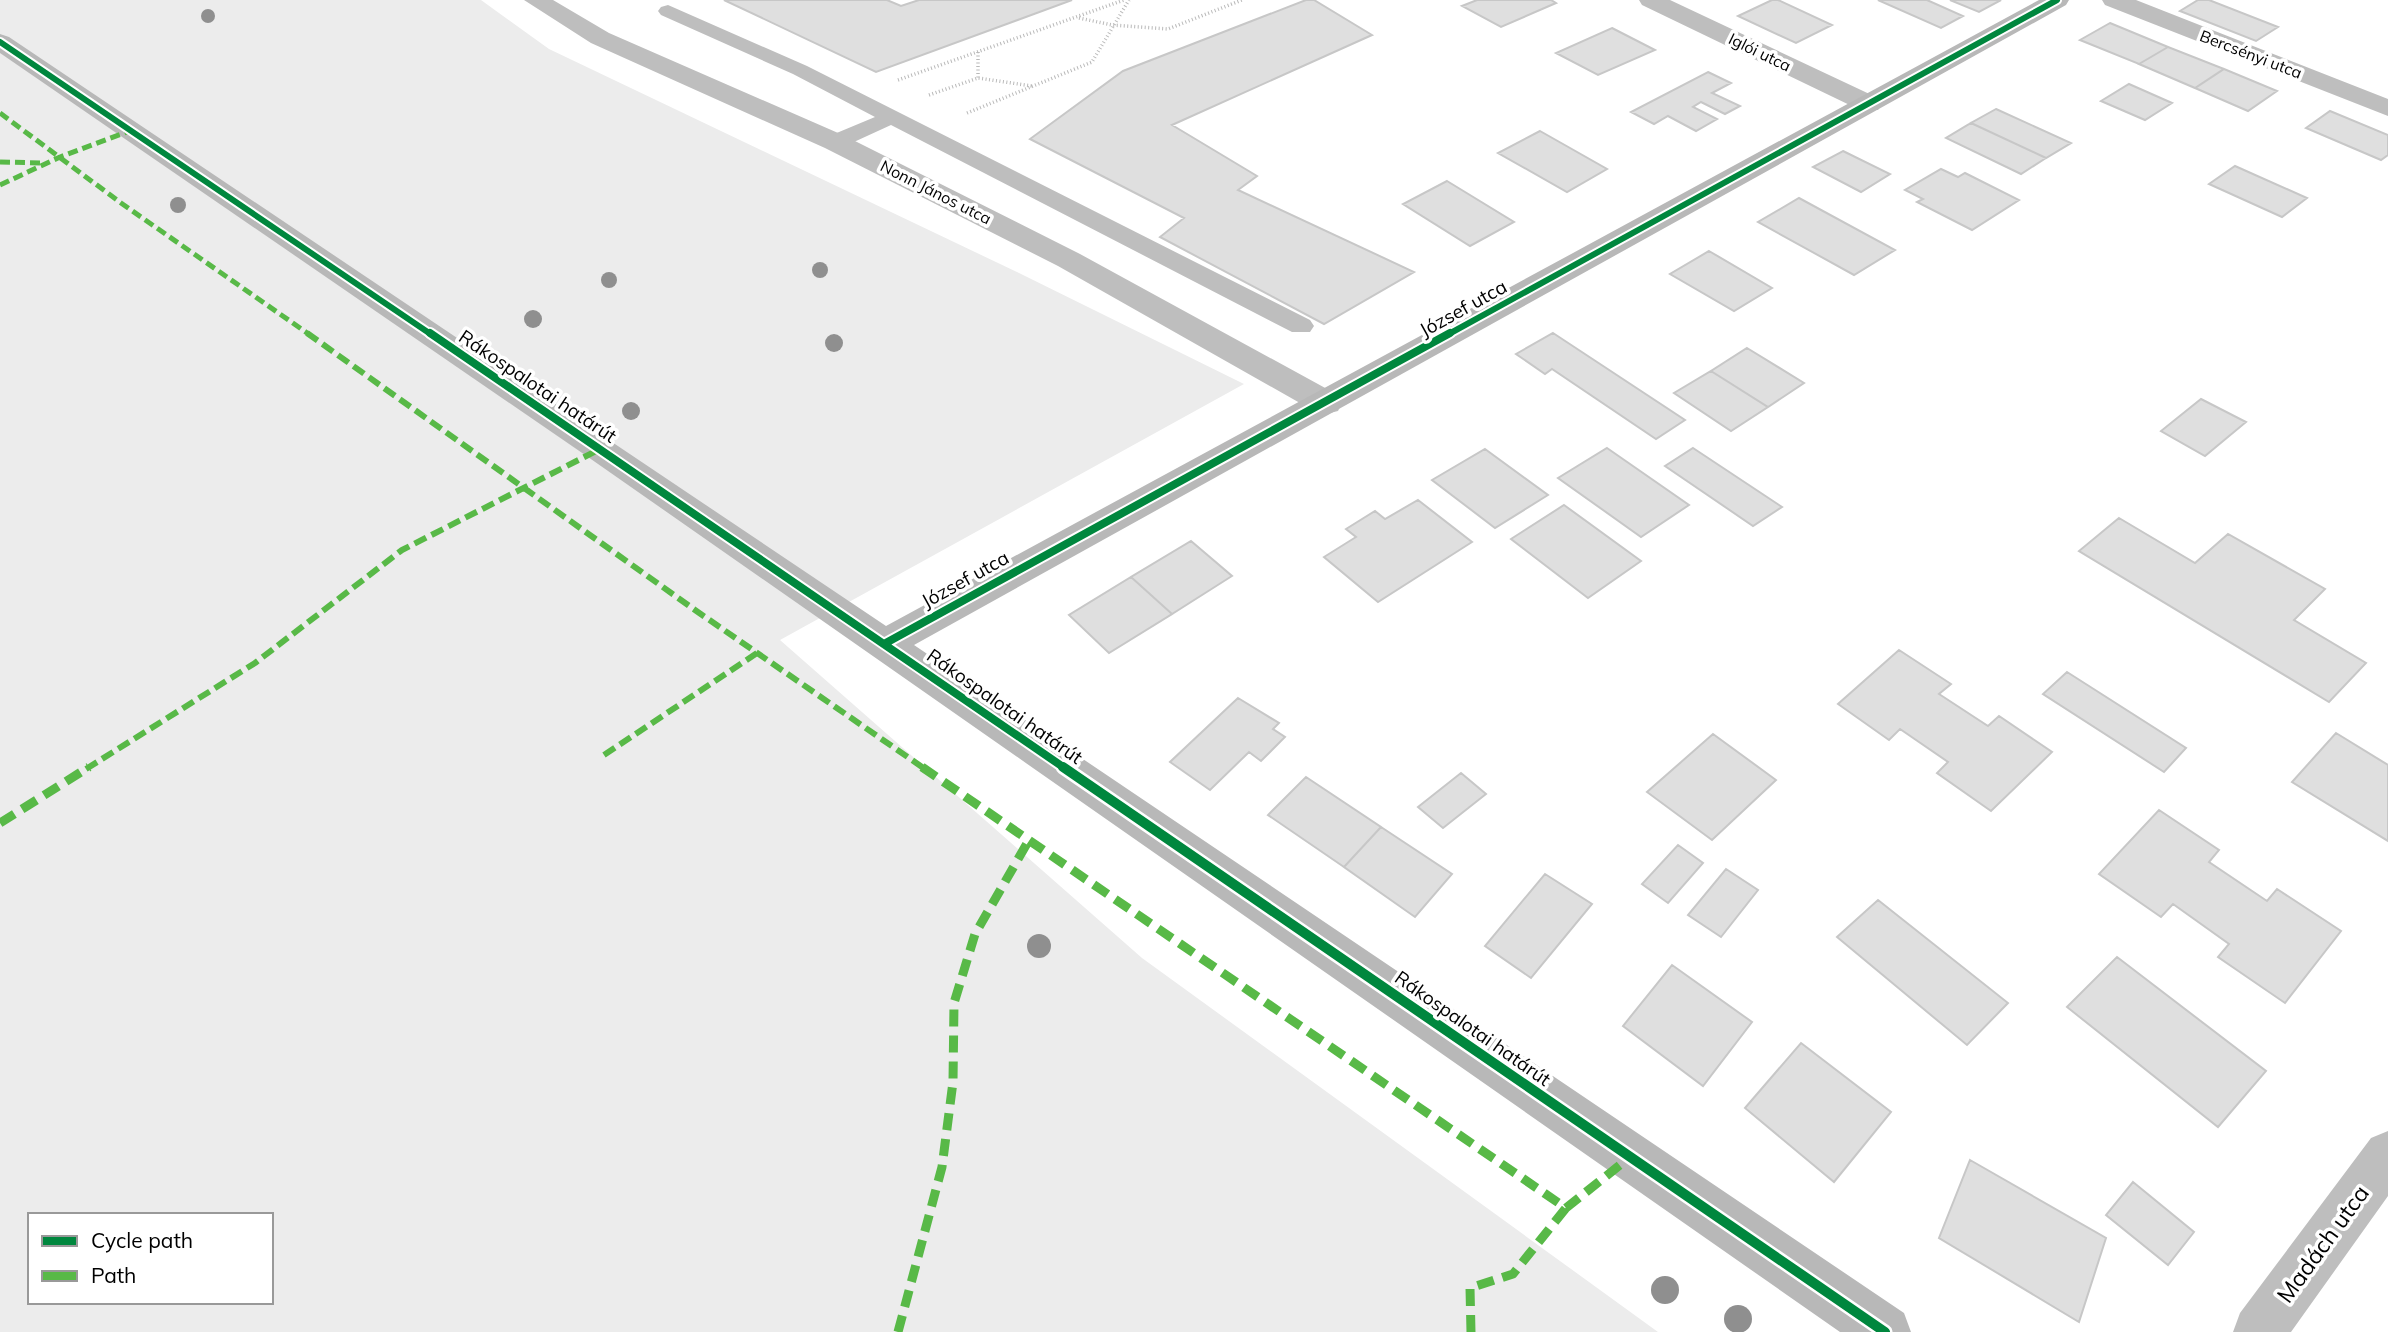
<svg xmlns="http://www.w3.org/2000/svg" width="2388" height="1332" font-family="Mulish,sans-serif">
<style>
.green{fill:#ececec;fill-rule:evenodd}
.building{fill:#dfdfdf;stroke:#c7c7c7;stroke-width:2}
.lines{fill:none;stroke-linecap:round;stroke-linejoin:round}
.path{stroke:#b9b9b9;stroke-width:3.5;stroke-dasharray:1 2.5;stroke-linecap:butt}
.lane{fill:#bebebe;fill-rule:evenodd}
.street{fill:#bebebe;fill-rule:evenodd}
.secondary{fill:#b8b8b8;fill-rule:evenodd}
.quiet-far2{stroke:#58b947;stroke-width:5;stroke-dasharray:10 5;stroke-linecap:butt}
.quiet-far1{stroke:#58b947;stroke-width:6;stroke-dasharray:13 6;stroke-linecap:butt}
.quiet{stroke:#58b947;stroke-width:9;stroke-dasharray:17 9;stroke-linecap:butt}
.cycleway-far2-casing{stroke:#fff;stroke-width:10}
.cycleway-far1-casing{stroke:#fff;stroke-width:12}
.cycleway-casing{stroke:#fff;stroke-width:15}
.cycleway-far2{stroke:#00873e;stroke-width:6}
.cycleway-far1{stroke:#00873e;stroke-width:8}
.cycleway{stroke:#00873e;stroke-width:10}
.tree{fill:#8f8f8f}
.labels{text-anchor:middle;stroke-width:7;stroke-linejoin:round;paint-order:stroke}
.far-street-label{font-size:16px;fill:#000;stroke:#fff}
.street-label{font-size:19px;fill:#000;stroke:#fff}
.near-street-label{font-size:23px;fill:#000;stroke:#fff}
</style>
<rect width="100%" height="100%" fill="#fff"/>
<path class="green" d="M0,0H481L549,49L1019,273L1244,384L780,640L1142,958L1658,1332H0ZM30,1215H271V1302H30Z"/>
<path class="building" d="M724,0H887L901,6L919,0H1072L876,72Z
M1306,0H1314L1372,35L1172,125L1257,176L1238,190L1414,272L1324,324L1160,237L1184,218L1030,139L1123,71Z
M1477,0H1551L1556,3L1501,27L1462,6Z
M1772,0H1778L1832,25L1796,43L1738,16Z
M1878,0H1927L1963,16L1941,28Z
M1950,0H2001L1979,12Z
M2198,0H2209L2278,27L2256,41L2180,11Z
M2110,23L2168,47L2139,64L2080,40Z
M1612,28L1655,50L1598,75L1556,53Z
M2168,47L2224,69L2195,88L2139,64Z
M2224,69L2277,91L2248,111L2195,88Z
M1708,72L1731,83L1712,93L1740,106L1725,114L1701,102L1693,107L1717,119L1696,131L1668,116L1654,124L1631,112Z
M2129,84L2172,103L2145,120L2101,101Z
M1996,109L2071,143L2046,158L1971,123Z
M2330,111L2388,135V155L2381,160L2306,128Z
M1971,123L2046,158L2021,174L1946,138Z
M1540,131L1607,169L1567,192L1498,153Z
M1843,151L1890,174L1861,192L1813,167Z
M2235,166L2307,198L2282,217L2209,184Z
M1941,169L1958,177L1965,173L2019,200L1972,230L1917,202L1923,199L1905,190Z
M1447,181L1514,222L1470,246L1403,204Z
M1799,198L1895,250L1854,275L1758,222Z
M1709,251L1772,288L1734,311L1670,274Z
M1553,333L1685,420L1656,439L1552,369L1545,374L1516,354Z
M1747,348L1804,383L1768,407L1711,371Z
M1711,371L1768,407L1731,431L1674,393Z
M2201,399L2246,422L2205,456L2161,431Z
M1607,448L1689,505L1641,537L1558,478Z
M1693,448L1782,507L1753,526L1665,466Z
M1485,449L1548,495L1495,528L1432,480Z
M1418,500L1472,542L1378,602L1324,557L1356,537L1346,529L1375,511L1385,519Z
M1564,505L1641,561L1588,598L1511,539Z
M2119,518L2195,563L2228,534L2325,589L2294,620L2366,663L2329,702L2079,551Z
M1191,541L1232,576L1172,614L1131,577Z
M1131,577L1172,614L1109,653L1069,615Z
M1899,650L1951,684L1939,694L1988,726L1999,716L2052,752L1991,811L1937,773L1948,762L1900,729L1889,740L1838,704Z
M2067,672L2186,748L2164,772L2043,694Z
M1238,698L1279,723L1273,729L1285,737L1261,761L1249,752L1210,790L1170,762Z
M2336,733L2388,765V841L2292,782Z
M1713,734L1776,780L1712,840L1647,792Z
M1461,773L1486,794L1443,828L1418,807Z
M1306,777L1381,827L1344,867L1268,815Z
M2159,810L2219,850L2209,862L2267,901L2277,889L2341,931L2285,1003L2218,957L2229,944L2173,904L2161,917L2099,874Z
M1381,827L1452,874L1415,917L1344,867Z
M1678,845L1703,863L1668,903L1642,884Z
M1726,869L1758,890L1721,937L1688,915Z
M1545,874L1592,904L1531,978L1485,946Z
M1878,900L2008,1003L1967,1045L1837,937Z
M2117,957L2266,1071L2218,1127L2067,1007Z
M1672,965L1752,1022L1703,1086L1623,1026Z
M1801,1043L1891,1112L1834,1182L1745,1108Z
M1970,1160L2106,1238L2079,1322L1939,1238Z
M2133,1182L2194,1232L2168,1265L2106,1215Z"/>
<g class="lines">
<path class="path" d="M1079,18L1112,25L1168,29L1242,0
M978,52V78
M898,80L1124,0
M929,95L978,78L1032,86
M967,113L1092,62L1129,0"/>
<path class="lane" d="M668,5L807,66L1310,320L1314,326L1310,332H1292L891,125L843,147H827L824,142L827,137L875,117L793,74L661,15L658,11L661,7Z"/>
<path class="street" d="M524,0H553L609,33L845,136L1080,254L1338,395L1342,403L1338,411L1326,414L1314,411L1058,266L825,148L591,43Z
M1639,0H1670L1878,98L1882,104L1878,110H1860L1642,5Z
M2102,0H2136L2388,99V116L2105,5Z
M2388,1131V1196L2291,1332H2233L2240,1313L2371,1138Z"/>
<path class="secondary" d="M2039,0H2069L2066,5L914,645L1904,1313L1911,1332H1840L588,457L0,53V34L9,37L886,626Z"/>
<path class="quiet-far2" d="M0,113L121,203L310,335
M0,162L42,163
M0,185L60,157L132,130"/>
<path class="quiet-far1" d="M307,333L695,610L925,769
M604,755L757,653
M86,769L255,663L402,550L600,449"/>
<path class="quiet" d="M922,767L1566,1208L1630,1157
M0,823L89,767
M898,1332L942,1167L953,1082L954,1003L975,934L1029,840
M1471,1332L1470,1288L1513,1274L1566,1208"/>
<defs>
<path id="cycleway-far2" d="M0,42L432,335
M1447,335L2057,0"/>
<path id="cycleway-far1" d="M430,333L1066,769
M884,644L1450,333"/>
<path id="cycleway" d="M1063,767L1885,1332"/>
</defs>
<use href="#cycleway-far2" class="cycleway-far2-casing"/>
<use href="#cycleway-far1" class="cycleway-far1-casing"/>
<use href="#cycleway" class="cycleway-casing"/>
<use href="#cycleway-far2" class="cycleway-far2"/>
<use href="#cycleway-far1" class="cycleway-far1"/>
<use href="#cycleway" class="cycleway"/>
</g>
<g class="tree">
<circle cx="208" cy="16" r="7"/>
<circle cx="178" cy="205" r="8"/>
<circle cx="820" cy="270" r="8"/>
<circle cx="609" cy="280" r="8"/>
<circle cx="533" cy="319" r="9"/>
<circle cx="834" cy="343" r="9"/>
<circle cx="631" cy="411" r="9"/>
<circle cx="1039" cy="946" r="12"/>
<circle cx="1665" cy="1290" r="14"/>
<circle cx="1738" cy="1319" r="14"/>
</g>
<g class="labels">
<g class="far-street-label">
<text transform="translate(1760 52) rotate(26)" y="6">Iglói utca</text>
<text transform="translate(2251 54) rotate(21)" y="6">Bercsényi utca</text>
<text transform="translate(936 192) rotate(27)" y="6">Nonn János utca</text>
</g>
<g class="street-label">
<text transform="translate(1463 308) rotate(-29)" y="7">József utca</text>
<text transform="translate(538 386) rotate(34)" y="7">Rákospalotai határút</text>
<text transform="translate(965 579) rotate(-29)" y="7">József utca</text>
<text transform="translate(1005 706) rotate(35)" y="7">Rákospalotai határút</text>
<text transform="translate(1473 1028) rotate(35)" y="7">Rákospalotai határút</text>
</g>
<g class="near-street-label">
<text transform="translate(2323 1244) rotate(-54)" y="8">Madách utca</text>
</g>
</g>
<rect x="28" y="1213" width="245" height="91" fill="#ffffff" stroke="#999999" stroke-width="2"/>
<rect x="42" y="1236" width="35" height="10" fill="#00873e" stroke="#999999" stroke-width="2"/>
<text x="91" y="1248" font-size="21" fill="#000000">Cycle path</text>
<rect x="42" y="1271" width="35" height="10" fill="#58b947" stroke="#999999" stroke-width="2"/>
<text x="91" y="1283" font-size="21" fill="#000000">Path</text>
</svg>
